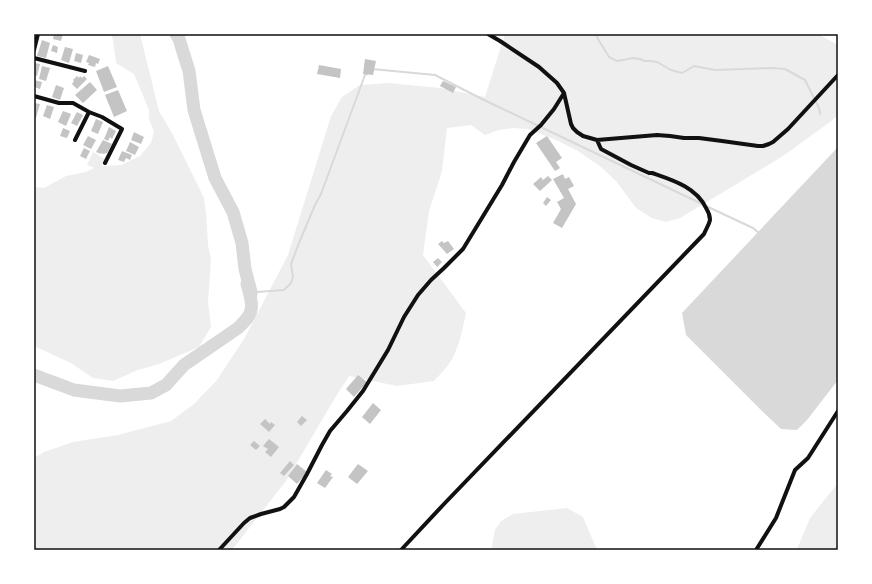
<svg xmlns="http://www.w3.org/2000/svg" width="872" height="584" font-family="Raleway,sans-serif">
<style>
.green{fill:#eee}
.water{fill:#d9d9d9}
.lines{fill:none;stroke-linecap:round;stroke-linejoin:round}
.stream{stroke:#d9d9d9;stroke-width:2}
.river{stroke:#d9d9d9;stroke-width:13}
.building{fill:#c4c4c4}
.minor{stroke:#111;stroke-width:4}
.neatline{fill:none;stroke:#111;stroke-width:1.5}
</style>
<rect width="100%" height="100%" fill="#fff"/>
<path class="green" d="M111,34H140L159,111L172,133L204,198L206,213L208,245L211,259L208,302L211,327L199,347L159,364L138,370L113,381L93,378L71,363L34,346V187L44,188L66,176L86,172L94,168L87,165L93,152L105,159L102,166L121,165L140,156L151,143L154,132L149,119V110L134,74L116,63L113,40Z
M505,34H818L838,45V115L830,122L783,156L680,218L666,222L652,218L636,208L616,181L601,167L578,151L556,140L528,129L513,128L499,130L485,135L471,125L447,128L442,171L429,211L423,255L466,313C462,331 459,349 449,364C444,370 439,376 434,381L397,386L349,376L335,398L286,481L235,546L231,550H34V458L44,452L73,442L118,435L171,421L194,404L217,380L244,339L288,255L331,116L342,97L360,85L389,83L440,88L485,97Z
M838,483V550H798V547L810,518Z
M567,508L583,517L597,550H492V546L495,530L501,521L513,514Z"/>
<path class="water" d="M838,147V380L807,420L797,430L781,429L761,410L686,335L682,313Z"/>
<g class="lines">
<path class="stream" d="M596,34L598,39L609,57L617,61L633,58L640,59L645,61H651L657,62L671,70L682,73L694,66L715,70L771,68L785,69L805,80L819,108L820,114
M179,39L187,34
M372,69L435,75L480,98L702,204
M706,206L753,228L759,233
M251,294L257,292L284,290L291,283L293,277L291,264L299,243L315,205L321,194L365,75L367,74V73"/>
<path class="river" d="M176,34L179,39L189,71L194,110L215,178L233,212L242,243L245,269L251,292
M34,375L74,390L120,396L151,393L166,385L184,365L238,328C243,323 250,317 251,310C253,303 249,291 247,284L251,294"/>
</g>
<path class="building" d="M54,34H63L61,41L53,39Z
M42,40L50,43L46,58L37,56Z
M53,45L58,47L57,53L51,51Z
M65,47L73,49L69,63L61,60Z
M76,53L83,55L81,63L74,61Z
M89,55L100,59L98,64L96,63L95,67L88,65L89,63L86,62Z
M365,59L376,61L373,75L363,74Z
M34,63L40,64L37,76L34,75Z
M319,65L341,69L340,78L317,74Z
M42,66L50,68L46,81L39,79Z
M108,66L117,87L104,92L96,71Z
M77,76L79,78L80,76L82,78L84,76L87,79L77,89L72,84L74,81L73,80Z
M34,80L42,82L40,89L34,87Z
M443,81L456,87L453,93L440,86Z
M90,82L97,90L83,103L75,95Z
M56,85L64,88L60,100L52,97Z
M118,90L127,111L114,117L105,95Z
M34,103L40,104L36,118L34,117Z
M47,105L54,107L50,119L43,116Z
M63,111L71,114L66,126L58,122Z
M77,112L83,115L77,126L71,123Z
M96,119L103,122L98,134L91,131Z
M109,127L116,131L112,139L110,137L108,141L104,139Z
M63,128L70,131L67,138L60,136Z
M134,132L144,137L141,144L131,140Z
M88,136L96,140L91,149L83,145Z
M547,136L562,158L556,162L560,168L555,171L536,143Z
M103,140L112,144L107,153L103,154L101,153V154L96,152Z
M130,142L139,147L135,155L126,151Z
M84,148L90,151L86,159L80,156Z
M122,151L132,155L130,160L126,158L124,162L118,160Z
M563,174L565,179L569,177L574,186L568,189L576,204L562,228L553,223L561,209L557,202L564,198L553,179Z
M548,176L552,180L540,191L533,184L541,177L543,180Z
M547,197L551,200L546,206L543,203Z
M442,241L444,243L448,241L454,249L447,254L438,244Z
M438,258L442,262L437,267L433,262Z
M358,375L367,382L354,397L346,389Z
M373,403L381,410L370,424L362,417Z
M302,416L307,420L301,426L297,422Z
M265,419L270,424L271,422L275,425L269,432L260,424Z
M269,439L279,447L271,457L265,452L268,449L263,446Z
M254,441L260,446L256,450L250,445Z
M290,461L294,465L284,476L280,473Z
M297,464L307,472L297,484L288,476Z
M358,464L368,471L357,484L348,477Z
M326,470L332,474L330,476L333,477L325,488L317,483Z"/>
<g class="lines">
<path class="minor" d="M488,34L500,41L539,67L557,83L564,93L571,124L573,128L577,132L583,136L597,140L657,135L670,136L684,138H699L722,141L758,146H763L769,144L773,142L788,129L838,75
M34,50L38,34
M34,58L85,71
M34,96L59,103H73L89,112L102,117L122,129L105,163
M75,140L89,112
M219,550L244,523L250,518L261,514L280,509L284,507L294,497L307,474L322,445L330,431L347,411L363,391L388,350L404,317L418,295L431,280L444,268L463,249L502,185L514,162L530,135L541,125L554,109L564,93
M401,550L444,504L704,234C706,229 709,225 710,220C710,216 708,211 706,208C696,187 672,180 652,173H649L631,165L601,149L597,140
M756,550L776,518L795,470L808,458L838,411"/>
</g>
<rect width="872" height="584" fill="none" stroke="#ffffff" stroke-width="70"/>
<rect x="35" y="35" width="802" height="514" class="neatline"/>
</svg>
